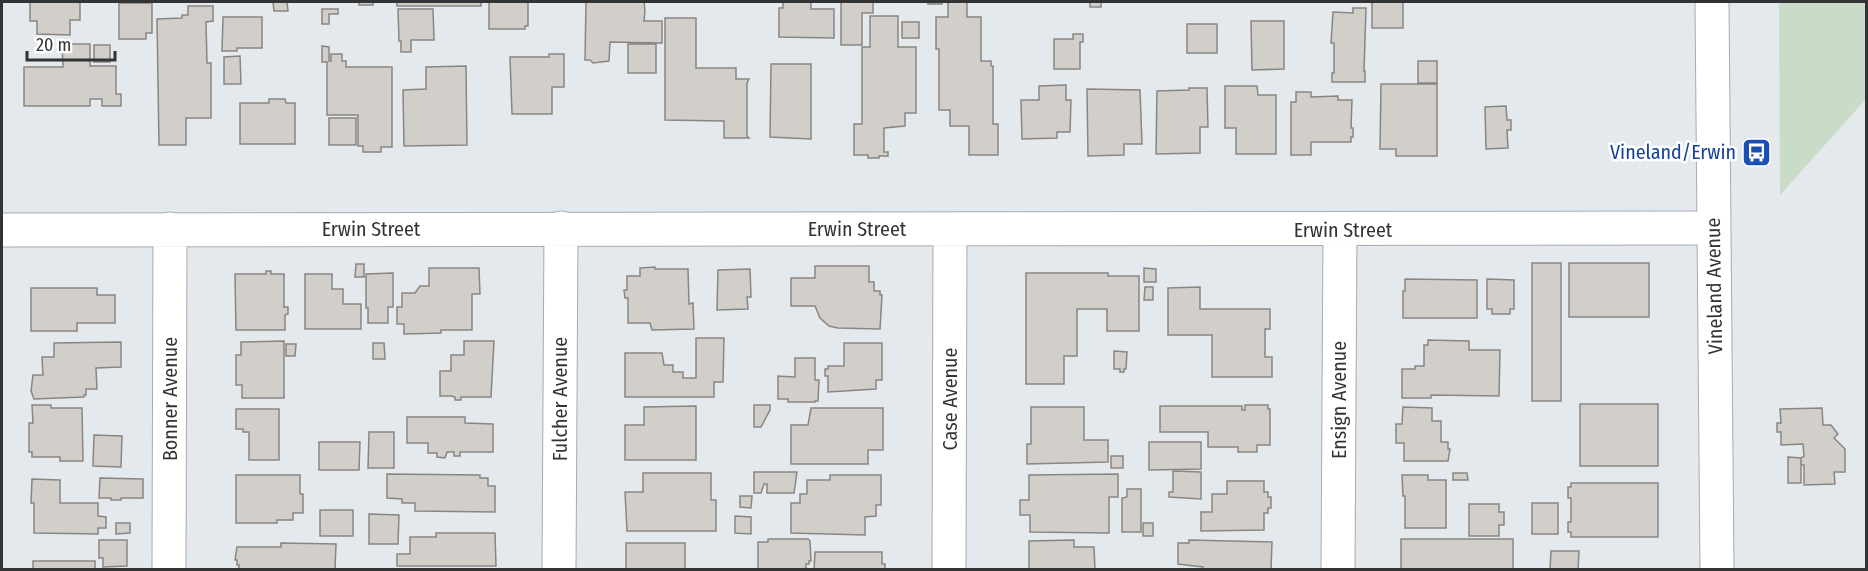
<svg xmlns="http://www.w3.org/2000/svg" width="1868" height="571" font-family="'Fira Sans Condensed',sans-serif">
<style>
.green{fill:#cadcc7}
.building{fill:#d2cfca;stroke:#898682;stroke-width:1.5}
.lines{fill:none;stroke-linecap:round;stroke-linejoin:round}
.minor-casing{stroke:#a7abaf;stroke-width:35}
.secondary-casing{stroke:#a7abaf;stroke-width:35}
.minor{stroke:#fff;stroke-width:33}
.secondary{stroke:#fff;stroke-width:33}
.labels{text-anchor:middle;stroke-width:5;stroke-linejoin:round;paint-order:stroke}
.transit-label{font-size:20px;fill:#164399;stroke:#fff;text-anchor:end}
.street-label{font-size:20px;fill:#313334;stroke:#fff}
</style>
<rect width="100%" height="100%" fill="#e4e9ed"/>
<path class="green" d="M1779,2H1866V99L1780,195Z"/>
<path class="building" d="M30,2H100H80V20H70V35L37,34V21H30Z
M273,2H287L288,11H274Z
M359,2H373V5H359Z
M397,2H481V6H397Z
M489,2H528V26H525V29H489Z
M586,2H644L645,11L644,21H662V43L610,42L609,61L593,63L590,60H585Z
M783,2H811V9H834V38L779,37V8H783Z
M841,2H873V13H862V45H841Z
M928,2H942V4H928Z
M948,2H967V17H981V61H991V66H993V124H998V155H969V126H950V110H939V49H936V17H948Z
M1085,2H1105H1101V7H1090V2Z
M1372,2H1403V28H1372Z
M119,3H152V33H146V39H119Z
M188,6H213V21L206,22L207,63H211V118H186V145H159L157,19L182,18V15H188Z
M1353,8H1366L1364,71H1365V82H1332V73H1334V43H1331L1333,12L1353,13Z
M322,9H338V14H329V24H322Z
M398,9H433L434,40H411V52H401V41H399Z
M870,16H898V47H916V113H905V126L884,128V152H888V156H879V158H868V155H854V124H862V47H870Z
M223,17H262V48H237V51H222Z
M665,18H696V68H736V79H749L747,83V136L749,138H724V121L665,120Z
M1251,21H1284V69L1252,70Z
M902,22H919V38H902Z
M1187,24H1217V53H1187Z
M1073,34H1083V42H1080V69H1054V39H1073Z
M62,44H90V66H116V94H121V106H102V99H90V106H24V67H63Z
M628,44H656V73H628Z
M94,45H110V62H94Z
M322,46L329,47V61H331V54H342V61H346V67H392V147H381V152H363V146H358V115H327V62H322Z
M549,54H564V87H552V114H512L510,57H549Z
M240,56L241,84H224V57Z
M1418,61H1437V83H1418Z
M771,64H811V139L770,137Z
M466,66L467,145L404,146L403,90L426,89V67Z
M1381,84H1437V156H1396V149H1380Z
M1066,85V100H1071L1070,132H1057V138L1022,139L1021,100H1039V86Z
M1225,86H1257L1258,95H1276V154H1236V128H1225Z
M1189,88H1207L1208,127H1200V153L1156,154L1157,91L1189,90Z
M1087,89L1140,90L1142,144H1124V155L1088,156Z
M1296,92H1311V97L1338,96V100H1352L1351,128H1353V137H1351V142H1311V155H1291V102H1296Z
M269,99H285L286,103H295V144H240V103H269Z
M1506,106L1507,120H1511V130H1507L1508,148L1486,149L1485,107Z
M329,118H356V145H329Z
M1532,263H1561V401H1532Z
M1569,263H1649V317H1569Z
M356,264H364V277H355Z
M815,266H869V282H874V291H880V295H882L880,329L838,328L829,326L820,318L815,306H791V278H815Z
M655,267V269H688L689,304L693,303L694,329L652,330L650,323H628V298H625L624,290H627V276H640V268Z
M429,268H479L480,294H472V330H441V333L404,334V324H397V307H402V293H415L420,286H429Z
M1144,268L1156,269V282H1144Z
M750,269L751,297H747L748,309L717,310L718,270Z
M266,271H271V274H284V307H288V314L285,315V330H236L235,274H266Z
M393,273V307H388V323H368V308H366V274Z
M1026,273H1108V276H1139V331H1107V309H1077V356H1064V384H1026Z
M305,274H332V289H343V304H361V329H305Z
M1405,279L1477,280V318H1403V291H1405Z
M1487,279L1514,280V309H1510V314H1492V309H1487Z
M1145,287H1153V300H1144Z
M1200,287V309H1270V329H1265V357H1272V377H1212V335H1168V288Z
M31,288H97V295H115V323H77V331H31Z
M696,338H724L723,382H714V397H625V353H662L664,365H673V372H683V378H696Z
M1428,340L1469,341V350H1500L1499,396L1431,395V398H1402V369H1415V366H1424V345H1428Z
M284,341V398H242V385H236V355H241V342Z
M464,341H494L491,397H461V400H455V397L451,396H440V371H451V355H464Z
M121,342V367L96,368L97,389H86V395H84V397L34,399L31,391L33,375H43L42,357H54V343Z
M373,343H384L385,359H373Z
M844,343H882V380H876V389L828,392V376H825V369H828V366H844Z
M286,344H296L295,356H286Z
M1114,351L1127,352L1126,369H1124V372H1120V369H1114Z
M795,358H815V380H819L818,401H815V402H788V399H778V376L795,377Z
M1580,404H1658V466H1580Z
M32,405H51V408H82L83,461H60V457H32V452H29V423H33Z
M754,405H770V410L761,427H754Z
M1245,405H1268V409H1270V445H1257V452H1238V447H1208V432H1160V406H1242V410H1245Z
M696,406V460H625V425H644V407Z
M1031,407H1084V440H1108V462L1027,464V444H1031Z
M1403,407L1432,408V421H1441V442H1448V449H1450L1448,461H1404V443H1396V424H1402Z
M811,408H883V450H868V464H791V425H808Z
M1822,408L1823,425H1831L1838,434L1834,438L1845,449V472H1834L1835,484L1804,485V465H1801V458L1804,456L1803,444L1781,445V432H1777V423H1781L1780,409Z
M236,409H279V460H249V432H243V429H236Z
M407,417H465V423L493,424V452H460V456H454V452H447L445,458L437,457V453H428V443H407Z
M369,432H394V468H368Z
M94,435L122,436L121,467L93,466Z
M319,442H360L359,470H319Z
M1149,442H1201V469L1149,470Z
M1111,456H1123V468H1111Z
M1788,457L1801,458V483H1788Z
M1173,471L1201,472V499L1169,497V492H1173Z
M754,472H797L794,493H767V484H764L761,493H754Z
M643,473H711V500H716V531H627L625,492H643Z
M1453,473H1467L1468,480H1453Z
M387,474L480,475V478H488V486H495V512L415,511V503H402V499L387,498Z
M1118,474V497H1109V533L1030,532V515H1020V500H1029V475Z
M236,475H300V494H303V513H293V520H277V523H236Z
M830,475H881V505H876V516L865,517V535L791,533V503H800V494H807V480H830Z
M1402,475H1428V480H1446V528H1405V496H1403Z
M100,478L143,479V498H121V500H111V498H99Z
M32,479L60,480V503H98V516L106,517V528H98V534L34,533V503H31Z
M1227,481H1264V492H1268V497H1271V508H1268V513H1264V530L1201,531V512H1212V494H1227Z
M1571,483H1658V537H1571V532H1568V522H1571V498H1568V487H1571Z
M1127,489H1141V532H1122V498L1127,497Z
M740,496H752L751,508L740,507Z
M1532,503H1558V534H1532Z
M1469,504H1499V512H1504V525H1499V536H1469Z
M320,510H353V536H320Z
M369,514L399,515L398,544H369Z
M735,516L751,517V534L735,533Z
M116,523H130V533L116,534Z
M1143,523H1153V536H1143Z
M436,533H495L496,566H397V554H410V537H436Z
M768,539H808L810,541L811,561H809V564H806V570H758V542H768Z
M1401,539H1513V570H1401Z
M99,540H127V566L103,567V558H99Z
M1074,540V547H1094L1095,570H1027L1029,568V541Z
M1189,540L1272,542L1271,570H1203V567L1178,564V543H1189Z
M281,543L336,544L335,569L239,570V565H237V560H235L237,547H281Z
M626,543H685V570H626Z
M1551,551H1579L1578,570H1550Z
M815,552H882V564H885V570H814Z
M33,561H95V570H33Z"/>
<g class="lines">
<defs>
<path id="minor" d="M2,230L1713,228
M169,570L170,229
M559,570L561,228
M949,570L950,229
M1338,570L1340,230"/>
<path id="secondary" d="M1712,2L1717,570"/>
</defs>
<use href="#minor" class="minor-casing"/>
<use href="#secondary" class="secondary-casing"/>
<use href="#minor" class="minor"/>
<use href="#secondary" class="secondary"/>
</g>
<defs>
<symbol id="bus-square" viewBox="-11 -11 22 22"><rect x="-9" y="-9" width="18" height="18" rx="4" fill="#1a4fb4" stroke="#fff"/><path d="M-5-6H5V4H4V6H2V4H-2V6H-4V4H-5ZM-3.5-4V0h7V-4ZM-3.5 1.2v1.5H-2V1.2ZM2 1.2v1.5H3.5V1.2Z" fill="#fff"/></symbol>
</defs>
<g fill-rule="evenodd">
<use href="#bus-square" x="1740" y="136" width="33" height="33"/>
</g>
<g class="labels">
<g class="transit-label">
<text x="1736" y="159">Vineland/Erwin</text>
</g>
<g class="street-label">
<text x="371" y="236">Erwin Street</text>
<text x="857" y="236">Erwin Street</text>
<text x="1343" y="237">Erwin Street</text>
<text transform="translate(1714 286) rotate(-91)" y="7">Vineland Avenue</text>
<text transform="translate(170 399) rotate(-90)" y="7">Bonner Avenue</text>
<text transform="translate(560 399) rotate(-90)" y="7">Fulcher Avenue</text>
<text transform="translate(950 399) rotate(-90)" y="7">Case Avenue</text>
<text transform="translate(1339 400) rotate(-90)" y="7">Ensign Avenue</text>
</g>
</g>
<rect width="1868" height="571" fill="none" stroke="#313334" stroke-width="6"/>
<path d="M27 51v9h88v-9" fill="none" stroke="#313334" stroke-width="3"/>
<text x="36" y="51" font-size="18" fill="#313334" stroke="#ffffff" stroke-width="4.5" paint-order="stroke">20 m</text>
</svg>
